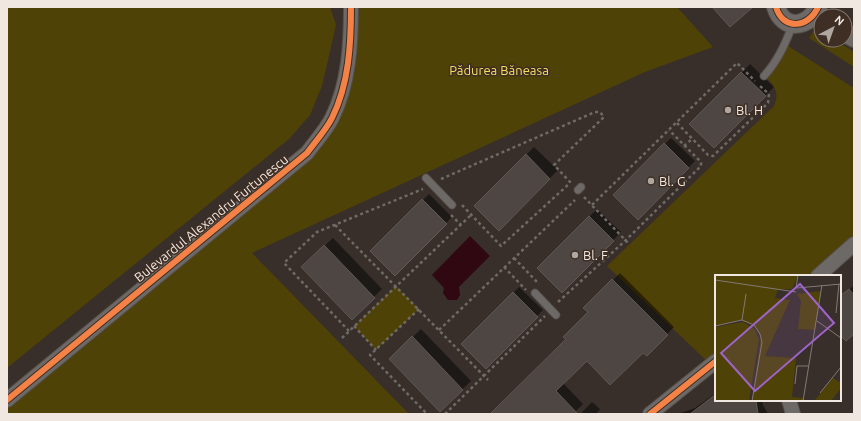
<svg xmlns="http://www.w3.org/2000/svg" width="861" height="421" font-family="Ubuntu,sans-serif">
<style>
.green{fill:#4e4206}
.water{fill:#2f0811}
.shadow{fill:#0007}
.building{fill:#4e4642;stroke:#5f5753}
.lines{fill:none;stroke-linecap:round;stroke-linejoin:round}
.service-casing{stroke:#554d48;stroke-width:9}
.minor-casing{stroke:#554d48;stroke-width:16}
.tertiary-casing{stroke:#554d48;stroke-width:20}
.path{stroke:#6e6a66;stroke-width:2.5;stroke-dasharray:3 3;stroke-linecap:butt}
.service{stroke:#6c6966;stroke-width:7}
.minor{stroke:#6c6966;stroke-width:14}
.tertiary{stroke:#6c6966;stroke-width:18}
.cycleway-casing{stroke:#3e2e24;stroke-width:8}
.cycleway{stroke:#f48246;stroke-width:6}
.poi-dot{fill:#b0a7a1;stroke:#3e2e24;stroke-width:1.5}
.labels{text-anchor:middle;stroke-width:3;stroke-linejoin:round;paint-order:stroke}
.park-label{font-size:13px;fill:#f7de60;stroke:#3e2e24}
.poi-label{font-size:13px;fill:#f1e7e1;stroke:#3e2e24;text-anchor:start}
.street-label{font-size:13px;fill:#f1e7e1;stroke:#3e2e24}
.inset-road{fill:none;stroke:#827973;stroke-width:1}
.view{fill:#9e64c9;fill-opacity:0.15;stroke:#9e64c9;stroke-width:2}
.inset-edge{fill:none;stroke:#f1e7e1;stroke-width:2}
</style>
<rect width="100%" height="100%" fill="#382f2a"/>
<path class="green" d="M7,7H330L336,25L322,86L310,115L289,139L7,368Z
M351,7H677L713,47L645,72L252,253L409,414H7V400L307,153L332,119Z
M820,30L821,40H835L854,52V67L809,38L813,32Z
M785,44L854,88V244L818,276H716V361L711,365L607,266L774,106C780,92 774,85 764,76Z
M396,286L419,309L376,350L354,326Z"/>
<path class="water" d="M470,236L490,256L459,287L460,295L457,300H448L443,293L444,288L432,275Z"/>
<path class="shadow" d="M750,64L774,87L714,147L691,124Z
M671,138L695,161L638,218L614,195Z
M534,147L558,170L499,230L475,206Z
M429,194L452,217L395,275L372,251Z
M597,209L621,232L562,292L538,268Z
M333,238L382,289L352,319L302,267Z
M620,273L674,327L647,355L643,351L587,360L563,383L583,404L573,414H490L567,339L589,312L585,308Z
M854,285V333H840V299Z
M519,287L543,310L486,367L462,344Z
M421,329L471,381L440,411L390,359Z
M716,393V400H762L763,405L768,414H678L695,408Z
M592,402L600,409L596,414H584L582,412Z"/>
<path class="building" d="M712,7H753L730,27Z
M741,72L766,96L714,148L689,124Z
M664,143L689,168L638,220L613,195Z
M526,154L550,179L499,231L474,206Z
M422,199L447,224L395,276L370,251Z
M589,216L614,241L562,293L537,268Z
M324,245L375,298L352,320L301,267Z
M612,279L668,335L647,356L643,353L610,385L587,361L556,391L578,414H490L566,339L563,337L588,312L583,308Z
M849,289L854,295V334L846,341L840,335V296Z
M513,292L538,317L486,369L461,344Z
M412,336L463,390L440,412L389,359Z
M716,394V400H756L758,414H690Z"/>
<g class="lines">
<defs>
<path id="service" d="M764,76C778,61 786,42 793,24
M426,178L452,205
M578,190L581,187
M535,293L556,315"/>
<path id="minor" d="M818,276L854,244
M7,400L307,153C315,142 326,130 332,118C349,84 351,44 351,7
M789,400L793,414
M650,414L716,361"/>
<path id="tertiary" d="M776,7C783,31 809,28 818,7
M845,33L854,38"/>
</defs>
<use href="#service" class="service-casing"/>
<use href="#minor" class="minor-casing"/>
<use href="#tertiary" class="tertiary-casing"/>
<path class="path" d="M677,123L708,155L713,156L768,103L769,94L760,86
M684,146L692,139
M441,179L595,112H600L604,117L554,165L571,183
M584,197L629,244
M462,205L501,246L570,183
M592,205L737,63L755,81
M451,215L461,225
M335,225L488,380
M514,258L539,284
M504,267L526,290
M558,302L626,240L701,166V162L669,130
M419,309L370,355L427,414
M354,326L376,350
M439,330L575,200
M349,331L284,263L317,232L423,189
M342,338L471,215
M445,414L545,316"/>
<use href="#service" class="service"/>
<use href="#minor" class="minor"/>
<use href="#tertiary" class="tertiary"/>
<defs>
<path id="cycleway" d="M776,7C783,31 809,28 818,7
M7,400L307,153C315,142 326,130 332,118C349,84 351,44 351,7
M650,414L716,361"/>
</defs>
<use href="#cycleway" class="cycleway-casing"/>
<use href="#cycleway" class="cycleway"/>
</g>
<g class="poi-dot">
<circle cx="728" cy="110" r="4"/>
<circle cx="651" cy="181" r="4"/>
<circle cx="575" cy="255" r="4"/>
</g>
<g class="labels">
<g class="park-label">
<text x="499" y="75">Pădurea Băneasa</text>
</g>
<g class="poi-label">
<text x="736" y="115">Bl. H</text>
<text x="659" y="186">Bl. G</text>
<text x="583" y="260">Bl. F</text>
</g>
<g class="street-label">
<text transform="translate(211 218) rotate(-39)" y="5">Bulevardul Alexandru Furtunescu</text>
</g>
</g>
<g transform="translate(715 275)">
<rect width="126" height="126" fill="#382f2a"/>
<path d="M0,0H83L77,14H63L60,23L75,25L50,81L81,83L77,122L88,123V126H37L46,62L39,50L24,45L0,51ZM106,16L100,55L83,54L86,26L82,19ZM28,47L39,53L44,64L34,126H0V52ZM118,103L124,107L126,105V113L116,126H99Z" fill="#4e4206"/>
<path class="inset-road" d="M0,5L81,17M81,13L83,0M82,13L126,9M121,38L124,9M27,45L31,19M102,46L126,63M0,51L27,45L39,50L45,59L47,67L37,126M80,109L82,91H94M105,118L126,92M88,126L107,10"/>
<path class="view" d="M85,9L119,48L40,116L6,78Z"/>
<rect width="126" height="126" class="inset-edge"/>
</g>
<rect width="861" height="421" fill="none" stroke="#f1e7e1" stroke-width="16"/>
<g transform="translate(833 28) rotate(41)"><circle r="19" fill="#3e2e24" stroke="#867870"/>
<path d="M0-3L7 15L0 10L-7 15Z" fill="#b0a7a1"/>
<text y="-6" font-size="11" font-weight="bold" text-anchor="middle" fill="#f1e7e1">N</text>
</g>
</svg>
